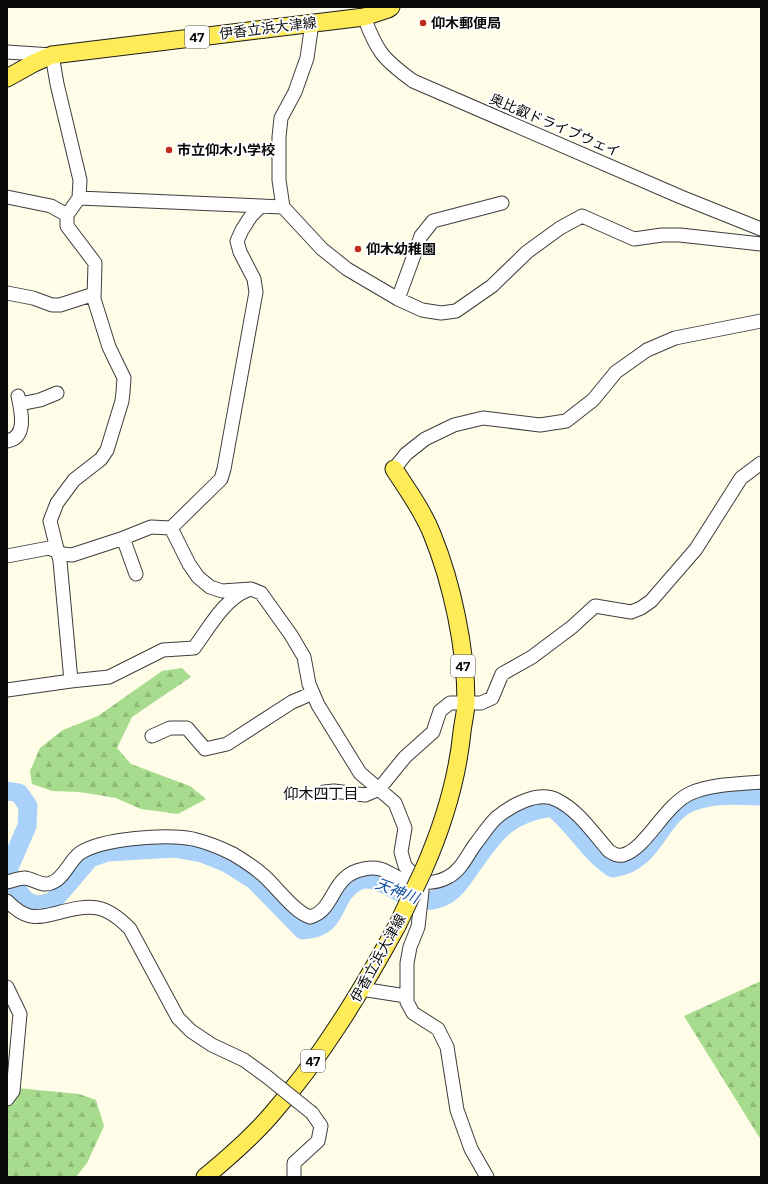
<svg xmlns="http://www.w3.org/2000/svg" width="768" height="1184" font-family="Bitter,'Noto Sans JP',serif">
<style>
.forest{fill:url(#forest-firs)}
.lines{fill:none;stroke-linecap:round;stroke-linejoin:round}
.river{stroke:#a9d1f9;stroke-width:19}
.minor-casing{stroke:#3d3d3d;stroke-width:15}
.major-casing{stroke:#1b1b1b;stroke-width:19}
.minor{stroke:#fff;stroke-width:13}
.major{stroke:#ffeb57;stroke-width:17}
.minor-bridge-casing{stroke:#3d3d3d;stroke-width:15;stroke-linecap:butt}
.major-bridge-casing{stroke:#1b1b1b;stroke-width:19;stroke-linecap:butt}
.minor-bridge{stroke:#fff;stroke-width:13}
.major-bridge{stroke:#ffeb57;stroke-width:17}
.poi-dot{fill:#bf2a1d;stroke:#fff;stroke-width:1.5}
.labels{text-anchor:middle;stroke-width:4;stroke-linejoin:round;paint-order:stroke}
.shield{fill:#fff;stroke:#545454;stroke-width:1}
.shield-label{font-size:13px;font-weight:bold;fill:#0a0a0a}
.poi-label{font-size:14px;font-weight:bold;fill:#0a0a0a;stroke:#fff;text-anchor:start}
.street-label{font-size:14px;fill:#0a0a0a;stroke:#fff}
.neighbourhood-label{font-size:15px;fill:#0a0a0a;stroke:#fff}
.water-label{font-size:15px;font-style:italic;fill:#0f4ea0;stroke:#fff}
</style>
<defs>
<pattern id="forest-firs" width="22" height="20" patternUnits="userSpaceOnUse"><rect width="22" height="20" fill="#a7dc8e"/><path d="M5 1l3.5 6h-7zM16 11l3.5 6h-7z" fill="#8ebb79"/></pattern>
</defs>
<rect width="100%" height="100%" fill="#fffde7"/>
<path class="forest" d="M182,668L191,677L132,717L117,748L131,764L190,786L206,799L178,814L141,809L116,798L80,792L52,791L32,784L30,771L40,748L63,730L98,716L162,671Z
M761,981V1140L684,1016Z
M7,1087L79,1094L96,1100L104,1126L87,1163L76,1177H7Z"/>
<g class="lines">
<path class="river" d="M7,791L19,793L28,806L27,826L8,870C18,892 26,915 54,900L90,858L107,852L174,848L202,853L227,863L254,880L303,930C342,928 329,895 358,881C384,869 410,916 446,895C456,889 464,877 470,868C495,833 507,813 552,807C575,825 588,852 613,868C656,862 657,816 691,802C713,793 737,795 761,796"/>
<defs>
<path id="minor" d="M364,17C377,52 383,59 413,81L681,197L761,229
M312,23L307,58L295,92L281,118L279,137V180L283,207L322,249L347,269L398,299L422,310L441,313L456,311L492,286L527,252L560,228L582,216L634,239L662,235H680L761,244
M7,52L52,55L57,84L80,180L79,198L67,215V226L95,263L94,299L109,347L124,378L123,392L122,401L107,450L101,459L74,480L57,503L50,521L60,561L71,681L7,690
M7,197L51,206L67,215
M79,198L283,207
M7,293L33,298L52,305H60L94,294
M398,299L421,236L433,221L502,203
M20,404L40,400L57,393
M7,441C28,438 21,410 18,396
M394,469L406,454L425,439L454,425L483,418L540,425L566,421L593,400L616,372L647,350L675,338L761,321
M171,528L189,564L198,577L210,587L222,591L251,589L261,593L291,635L304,657L309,684L318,705L360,773L395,803L405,828L401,852L405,866L420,882L422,891L418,927L410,947L407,963V1002L413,1013L438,1029L447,1047L457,1110L471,1149L487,1177
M123,538L136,574
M7,556L49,548L63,554L72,555L121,539L151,527L171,528L221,479L224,469L256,292L254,279L240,252L237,241L242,230L251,216L261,206
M71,681L109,677L163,650L194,648C209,628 224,599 248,590
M152,736L170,728H187L205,749L227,744L292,702L313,693
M324,792L334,791L365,795L379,789L405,757L433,732L440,711L450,703H481L492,698L502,674L532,657L572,627L595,606L631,612L641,608L651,601L696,549L741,478L761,463
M7,882C12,881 19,878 25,878C34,879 42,887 51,883C64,879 69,861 80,853C103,838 166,834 193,839C206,842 221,848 233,854C243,860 254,867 263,875C276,886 294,912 310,917C336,910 330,875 364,869C385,865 388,875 404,880C418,884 436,884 448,877C462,870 468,853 477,842C483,834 489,825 496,818C510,806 538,790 557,800C578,810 594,834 609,851C614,854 617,856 623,855C647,848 664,805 691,793C712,784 738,784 761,782
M7,901C13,907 21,914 30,916C40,918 48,915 57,913C91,904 105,903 130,929L178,1018L191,1031L212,1045L244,1060L266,1076
M7,987L20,1014L13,1091L7,1099
M361,989L406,996
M294,1177V1163L318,1141L321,1126L312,1113"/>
<path id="major" d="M7,78L34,63L52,55L364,17L388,9L391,7
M394,469C407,489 423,511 432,534C452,583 466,648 466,702C466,712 463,722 462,732C457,781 443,826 423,871
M205,1177C228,1158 252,1137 271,1115C321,1058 361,992 397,926"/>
</defs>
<use href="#minor" class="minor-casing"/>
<use href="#major" class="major-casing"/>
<use href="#minor" class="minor"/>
<use href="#major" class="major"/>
<defs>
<path id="minor-bridge" d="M266,1076L312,1113"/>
<path id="major-bridge" d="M397,926L423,871"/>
</defs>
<use href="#minor-bridge" class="minor-bridge-casing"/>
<use href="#major-bridge" class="major-bridge-casing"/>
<use href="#minor-bridge" class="minor-bridge"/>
<use href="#major-bridge" class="major-bridge"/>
</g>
<g class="poi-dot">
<circle cx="423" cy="23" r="4"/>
<circle cx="169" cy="150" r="4"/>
<circle cx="358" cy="249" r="4"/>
</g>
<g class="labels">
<g class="shield">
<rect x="185" y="26" width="24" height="22" rx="3"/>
<rect x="451" y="655" width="24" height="22" rx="3"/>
<rect x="301" y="1050" width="24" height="22" rx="3"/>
</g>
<g class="shield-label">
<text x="197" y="42">47</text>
<text x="463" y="671">47</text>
<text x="313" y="1066">47</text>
</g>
<g class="poi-label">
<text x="431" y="28">仰木郵便局</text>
<text x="177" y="155">市立仰木小学校</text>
<text x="366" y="254">仰木幼稚園</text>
</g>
<g class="street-label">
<text transform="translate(268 28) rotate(-7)" y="5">伊香立浜大津線</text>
<text transform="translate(555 125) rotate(23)" y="5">奥比叡ドライブウェイ</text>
<text transform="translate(378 958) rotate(-61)" y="5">伊香立浜大津線</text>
</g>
<g class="neighbourhood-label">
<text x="321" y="799">仰木四丁目</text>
</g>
<g class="water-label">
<text transform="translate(397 891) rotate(21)" y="5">天神川</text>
</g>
</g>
<rect width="768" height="1184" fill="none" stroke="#0a0a0a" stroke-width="16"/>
</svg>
